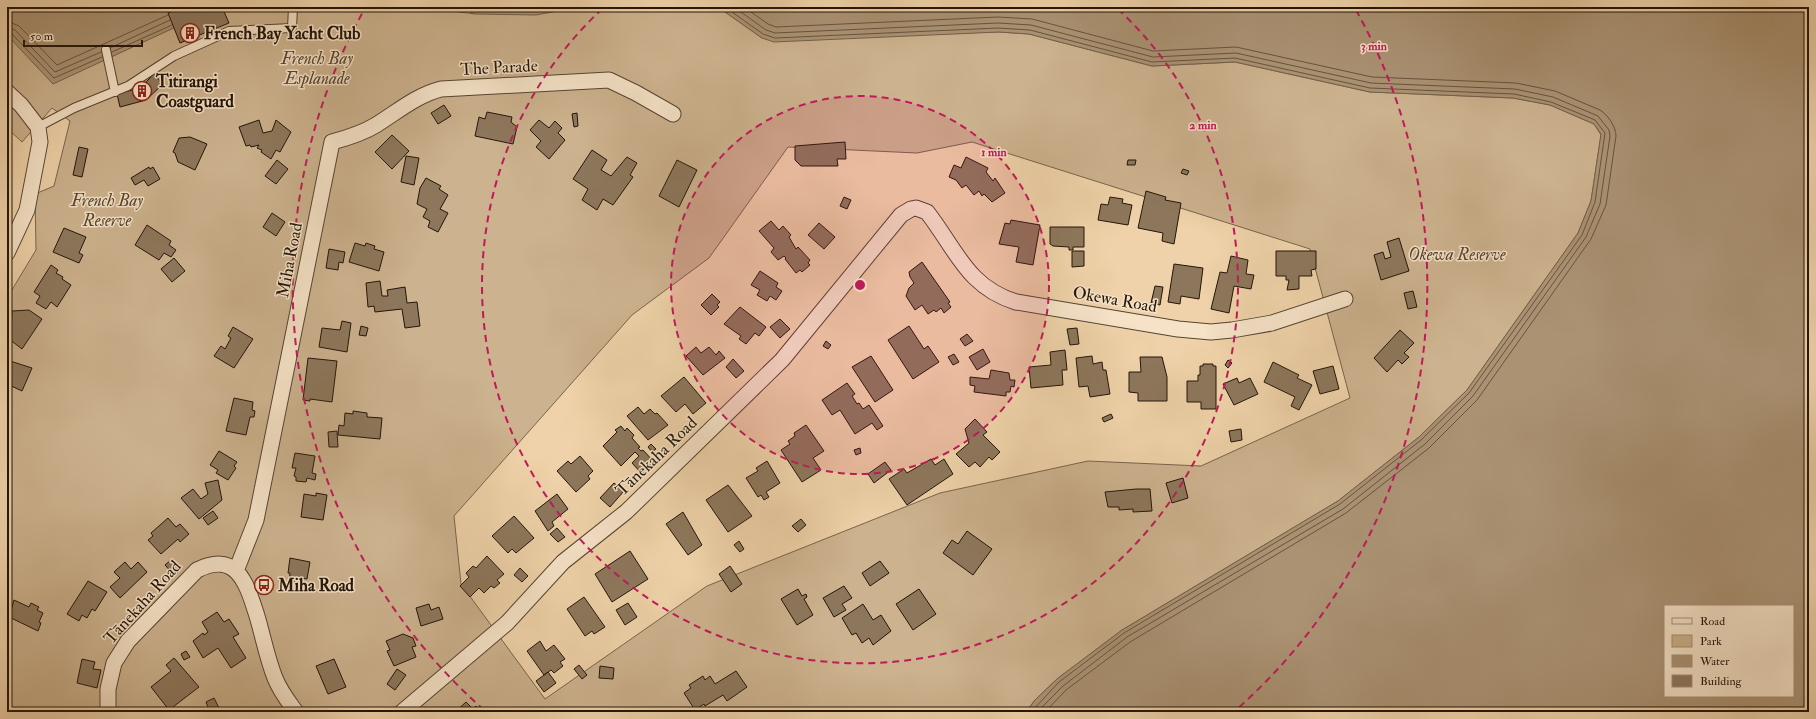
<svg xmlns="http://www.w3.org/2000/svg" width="1816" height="719" font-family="'IM FELL Double Pica',serif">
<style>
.green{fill:#ccb28e;stroke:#78644c;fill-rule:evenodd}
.water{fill:#aa9273;stroke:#746049;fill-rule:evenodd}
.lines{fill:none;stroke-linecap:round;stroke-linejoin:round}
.shore{stroke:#66543e;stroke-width:1}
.building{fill:#8d775c;stroke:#231509}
.lane-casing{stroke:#564431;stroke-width:10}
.street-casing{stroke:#564431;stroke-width:17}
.lane{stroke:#f5e2c7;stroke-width:8}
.street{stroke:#f5e2c7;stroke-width:15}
.ring{fill:none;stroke:#c2185b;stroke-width:2;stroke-dasharray:7 5}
.labels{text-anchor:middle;stroke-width:3;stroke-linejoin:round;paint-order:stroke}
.poi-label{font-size:17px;font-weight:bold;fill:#231509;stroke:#f5e2c7;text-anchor:start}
.park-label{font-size:17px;font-style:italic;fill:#564431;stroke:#f5e2c7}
.street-label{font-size:17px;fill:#231509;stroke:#f5e2c7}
.centre{fill:#c2185b;stroke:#f5e2c7;stroke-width:2}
.ring-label{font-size:12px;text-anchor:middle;font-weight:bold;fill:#c2185b;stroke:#f5e2c7;stroke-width:3;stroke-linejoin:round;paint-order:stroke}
</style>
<rect width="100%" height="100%" fill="#efd2a9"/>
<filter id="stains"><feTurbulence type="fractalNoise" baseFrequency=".005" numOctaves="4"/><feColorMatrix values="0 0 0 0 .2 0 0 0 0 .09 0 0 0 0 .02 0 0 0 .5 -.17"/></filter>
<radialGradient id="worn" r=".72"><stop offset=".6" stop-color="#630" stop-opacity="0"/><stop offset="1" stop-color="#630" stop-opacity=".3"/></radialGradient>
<path class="green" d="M7,7H422L475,14L476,7H718L762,38L999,32L1029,34L1152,66L1235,62L1370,92L1513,98L1550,105L1594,124L1601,135L1591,201L1578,233L1467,390L1419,437L1338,501L1122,630L1057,679L1035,700L1026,712H7V298L36,250L35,194L54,186L70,121L52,108L22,142L7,128ZM972,142L1310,249L1350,398L1201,466L1088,461L940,493L707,586L545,699L461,584L454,516L632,315L709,258L788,147L917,153Z"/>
<path class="water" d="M7,7H234L191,20L53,84L7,35Z
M457,7H579L536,15L475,14Z
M718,7H1809V712H1026L1035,700L1057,679L1122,630L1338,501L1419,437L1467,390L1578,233L1591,201L1601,134L1594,124L1550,105L1513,98L1370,92L1235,62L1152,66L1029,34L999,32L774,42L762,38ZM1665,606H1793V696H1665Z"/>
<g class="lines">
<path class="shore" d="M468,7L476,10L536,11L556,7
M725,7L763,34L775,38L998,28L1030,30L1152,62L1235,58L1370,88L1514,94L1551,102L1595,120L1605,133L1595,202L1582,235L1469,393L1421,440L1340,504L1124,633L1059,682L1031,712
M734,7L766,30L775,33L998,23L1031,25L1153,57L1236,53L1371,83L1515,89L1553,97L1598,116L1609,130L1610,136L1600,204L1586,237L1473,396L1425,444L1343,509L1127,637L1063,686L1037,712
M744,7L768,24L776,27L998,17L1032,19L1153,51L1236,47L1372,77L1516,83L1555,91L1600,110C1608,115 1616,127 1616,136L1606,205L1591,239L1477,400L1429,448L1346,513L1130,642L1066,690L1045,712
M7,21L19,26L57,65L168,15
M7,27L15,30L55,72L101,52
M7,32L12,34L54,78L102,57
M110,48L170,20
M112,52L172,25"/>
</g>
<path class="building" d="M183,7H213L214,10L222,7L229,23L180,43L168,13Z
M154,74L163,84L146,100L120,107L117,94L140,88Z
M444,105L451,116L438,124L431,113Z
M487,112L512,117L511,122L517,127L513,144L475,136L479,117L485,119Z
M577,113L578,126L574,127L572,114Z
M259,120L263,133L272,131L276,120L291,132L280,152L276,150L271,159L261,152L262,150L257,148L259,145L251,147L250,145L246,146L239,127Z
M539,120L549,128L555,121L562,128L558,133L565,140L549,159L536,147L541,141L530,130Z
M392,135L409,151L392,169L375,152Z
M190,137L207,144L195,170L178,162L175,153L173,152L179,138Z
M845,142L846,159H837L838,166H801L795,160V146Z
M79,147L88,149L82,177L73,175Z
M592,150L607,160L601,170L611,176L627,157L637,163L630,175L633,177L613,205L603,199L597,210L582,200L588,189L573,179Z
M406,156L419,158L414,185L401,182Z
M966,157L988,168L986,172L993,181L995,178L1005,193L992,202L984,194L982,196L979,191L974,195L966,185L962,188L956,180L949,177L954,165L961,168Z
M277,160L288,169L276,184L265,176Z
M677,160L697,170L679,207L659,196Z
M1128,160H1136L1135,165H1127Z
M149,167L150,169L153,167L160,179L148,186L144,180L135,185L131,178Z
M1183,169L1189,171L1187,175L1181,173Z
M426,178L441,186L439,189L448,195L440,209L448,213L438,232L428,227L430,221L423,217L427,209L417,204L420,188Z
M1146,191L1166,197L1165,200L1181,203L1174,244L1162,241L1163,233L1138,228Z
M844,197L851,200L847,209L840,206Z
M1110,197L1123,199L1122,203L1132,205L1128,225L1098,220L1101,204L1108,205Z
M272,213L285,222L276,236L263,227Z
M1011,220L1040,225L1033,265L1016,262L1019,247L999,244L1005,223L1010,224Z
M771,221L779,230L783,226L791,235L789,237L796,249L798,247L810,260L808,263L810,265L802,272L800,270L796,273L785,259L786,258L784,256L778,260L771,252L774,248L759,231Z
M819,223L835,237L824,249L808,235Z
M147,225L171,241L169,245L176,250L171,257L164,253L159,260L135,245Z
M1050,227H1084V247H1073V250H1069V247L1053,246L1050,244Z
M64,228L86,237L79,253L83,255L79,263L53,252Z
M1399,238L1409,271L1381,280L1374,255L1383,252L1385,259L1391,257L1387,242Z
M355,243L365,246L366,243L375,246L374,249L384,252L379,271L349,262Z
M329,249L345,252L343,263L339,262L338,270L326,268Z
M1072,251H1084V266L1072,267Z
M1276,251H1316V269L1311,270L1312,276H1299V289L1287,290L1289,280H1286V276H1276Z
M1231,256L1248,260L1246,274L1254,275L1251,289L1234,286L1229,313L1211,309L1220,272L1227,273Z
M174,258L185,271L172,282L161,269Z
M922,262L950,302L948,303L951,307L944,313L941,308L936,312L934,310L928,314L922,305L915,310L906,296L909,288L914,283L910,277L909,272Z
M1174,264L1203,268L1199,299L1181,296L1180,304L1168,302Z
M51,265L58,270L56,273L63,277L62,279L71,285L57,307L51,302L46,309L36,303L40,296L34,292Z
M760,271L778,283L776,287L782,291L776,300L770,296L767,301L757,295L760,290L751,285Z
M380,281L382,296H388L387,290L405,287L407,303L417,302L420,326L405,328L402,309L375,312L374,306L368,307L366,283Z
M1155,286L1163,287L1160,305L1151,303Z
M1413,291L1417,307L1408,309L1404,293Z
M712,294L720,302L717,305L719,307L711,315L701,305Z
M740,307L766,327L759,336L755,333L746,344L739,339L741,336L724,324Z
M29,310L42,319L22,349L9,339L11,335L12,311Z
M780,319L790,329L780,338L770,327Z
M342,321L351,323L347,352L319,347L322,328L340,330Z
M361,326L368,328L366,336L359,335Z
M909,326L924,349L928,346L939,362L913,379L888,340Z
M233,327L253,339L234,368L214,356L221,346L225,349L231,338L228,336Z
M1077,328L1079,344L1070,345L1067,329Z
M1400,330L1414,343L1404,353L1409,357L1402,364L1398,360L1387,372L1374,358Z
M967,334L973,341L965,346L960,339Z
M826,341L831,345L828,349L823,346Z
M696,347L701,353L709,347L716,355L719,351L725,358L703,375L686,356Z
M983,349L990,362L977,370L969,357Z
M1065,350L1067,370H1062L1063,385L1031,388L1029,367L1051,365L1050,352Z
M954,354L959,362L953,365L948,357Z
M871,356L893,390L875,402L852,367Z
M1092,356L1093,364L1102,362L1103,370H1106L1110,394L1090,397L1088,386L1079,387L1076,358Z
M1140,357H1162L1167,377V401H1138V393L1129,392V372H1141Z
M308,358L337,361L332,402L310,399V401L303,400Z
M733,359L744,371L736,378L726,367Z
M7,360L32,368L22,391L7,384Z
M1228,360L1232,363L1228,368L1225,365Z
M1273,362L1299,375L1297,378L1312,385L1299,410L1291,406L1295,397L1264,382Z
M1203,364H1213V366H1216V409H1201V402H1187V381H1198V375H1200V366H1203Z
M1333,366L1339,389L1320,394L1313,371Z
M991,370L1009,373L1010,380H1015L1014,387L1011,386L1010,392H1006V396L974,392L975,386L970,385V377L989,379Z
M684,377L706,403L693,414L685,404L676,412L661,396Z
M1237,378L1239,383L1250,378L1258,394L1234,405L1223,384Z
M847,383L855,394L852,396L857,404L859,403L863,409L869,405L883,426L877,430L872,423L855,434L840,410L832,415L822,400Z
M234,398L253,402L252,410L255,411L254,417H250L246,435L226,431Z
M638,407L644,414L650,409L655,414L657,413L668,425L648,440L627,416Z
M353,411L367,413V417L382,418L380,439L338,435L339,425L344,426L345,413L353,414Z
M1111,414L1113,418L1104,422L1102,418Z
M975,419L987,432L983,435L1000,452L992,460L989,457L980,467L975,462L969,467L956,454L969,443L965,429Z
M806,425L824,451L813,458L821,470L802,482L781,450L790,444L788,441L795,436L794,433Z
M621,426L625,431L627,428L634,435L632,438L640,447L638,448L641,451L643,450L655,463L642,474L632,463L639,456L635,452L621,466L603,446L617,432L615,430Z
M1241,429L1242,440L1231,442L1229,431Z
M337,431L338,447H329L328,432Z
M651,444L656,449L652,452L648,447Z
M860,448L861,453L856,455L854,450Z
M219,451L237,462L234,466L236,468L228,480L216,473L218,470L210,465Z
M295,453L315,456L312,473L316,474L315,480L307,478L306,482L296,481V477L294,476L296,468H292Z
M580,456L593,471L588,476L590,479L576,492L557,471L568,461L571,464Z
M931,459L935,465L944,459L953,474L907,505L889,479L904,469L907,473Z
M767,461L780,483L766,492L769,497L764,500L761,495L758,497L746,478L758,471L756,468Z
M885,462L891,470L874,483L868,474Z
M1183,478L1188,498L1172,503L1166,483Z
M218,480L222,500L199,519L181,498L193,489L201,499L208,494L205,483Z
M614,483L624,491L610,507L600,498Z
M728,485L752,516L728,532L706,500Z
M1136,489H1150L1152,511L1133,512V509L1119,510V507H1108L1105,492Z
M316,493L327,495L323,520L301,517L304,494L316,496Z
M557,494L568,509L552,522L554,526L548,531L535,511Z
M213,511L218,518L208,525L203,518Z
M683,512L702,545L688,555L666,524Z
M514,516L534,538L516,553L512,549L508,553L492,536Z
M168,518L176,527L180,524L189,534L180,542L178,539L161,554L148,540L153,536L151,533Z
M801,519L806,525L798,532L792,526Z
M557,528L565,537L558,542L550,534Z
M967,531L992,549L973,575L943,553L952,540L958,544Z
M739,541L744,549L740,552L734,545Z
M630,551L648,579L612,602L595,574Z
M487,556L504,574L497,580L500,583L494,588L491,586L484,593L479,588L470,597L460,586L469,577L466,573L473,566L476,568Z
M290,558L310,562L307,579L300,578L299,584L289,583L290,573H288Z
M171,560L180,570L174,575L165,565Z
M880,561L889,573L870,586L862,573Z
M125,562L131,569L138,562L147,572L120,598L110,587L120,578L114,572Z
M730,566L742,584L731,592L719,574Z
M520,568L528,576L522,582L514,575Z
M88,581L107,592L95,611L92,609L87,618L82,615L79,621L67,614Z
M844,586L852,598L842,604L846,610L834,617L823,598Z
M798,589L802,596L806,594L807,597L804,599L813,615L797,625L781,599Z
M919,589L936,614L913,630L896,604Z
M584,597L605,627L594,634L592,631L585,636L567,609Z
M14,600L29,607L31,603L39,607L37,610L43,613L39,622L41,623L38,631L9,617Z
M628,603L637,617L625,625L616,610Z
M429,604L431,610L439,607L443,619L421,626L416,608Z
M863,604L873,620L881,615L891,631L873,645L869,638L862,643L856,633L852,635L842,618Z
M217,612L224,622L229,619L239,634L233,637L246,658L231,668L218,648L203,658L193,641L203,633L204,635L208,632L202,622Z
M403,634L413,638L416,646L412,647L416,657L394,666L387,651L390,650L386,641Z
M540,641L546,651L554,645L565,659L560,662L563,666L554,673L551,670L544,675L527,651Z
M186,651L190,657L184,660L181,654Z
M174,658L199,687L169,710L151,687L171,671L166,665Z
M82,659L95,662L93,669L101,670L97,688L77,683Z
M334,659L346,687L328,694L316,666Z
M579,665L587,675L582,679L574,669Z
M600,666L614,668L613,679L599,678Z
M397,669L406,675L395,690L387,684Z
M736,671L747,687L727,701L723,695L705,706L704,704L695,710L684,693L691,688L689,685L703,676L705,680L710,676L715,684Z
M548,672L556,683L544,692L536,681Z
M214,698L221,712H210L206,702Z
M466,702L473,709L476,706L481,712H455Z"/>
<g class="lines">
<defs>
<path id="lane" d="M106,50L115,92
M38,127L74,108L128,86L174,56L229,31L292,28L293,7"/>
<path id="street" d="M7,92L21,105L38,127L40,142L27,210L7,253
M236,571L256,520L332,142C347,138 363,133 376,125C397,112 417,95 441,89L609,80L636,93L673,114
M108,712V689L114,663L128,641L197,570C238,550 247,585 257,616C263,636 267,658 275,678C280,691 288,701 296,712
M402,712L507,623L563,562L626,512L782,360L901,215L911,209L916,208L927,212C956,249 967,287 1016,302L1178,329L1211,332L1232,330L1272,323L1345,299"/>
</defs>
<use href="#lane" class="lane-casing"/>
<use href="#street" class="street-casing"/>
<use href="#lane" class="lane"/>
<use href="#street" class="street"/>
</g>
<circle cx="860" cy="285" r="189" fill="#c2185b" fill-opacity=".12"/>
<g class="ring">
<circle cx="860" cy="285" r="189"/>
<path d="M1118 9A378 378 0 1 1 602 9"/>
<path d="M484 710A567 567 0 0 1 364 10M1356 10A567 567 0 0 1 1236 710"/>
</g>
<defs>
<symbol id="building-ring" viewBox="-11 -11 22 22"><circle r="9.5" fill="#f5e2c7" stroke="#8f2418" stroke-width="1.5"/><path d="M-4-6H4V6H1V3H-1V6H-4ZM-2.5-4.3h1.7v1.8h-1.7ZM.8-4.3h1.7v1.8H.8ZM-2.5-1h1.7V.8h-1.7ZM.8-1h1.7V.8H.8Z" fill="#8f2418"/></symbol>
<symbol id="bus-ring" viewBox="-11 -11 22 22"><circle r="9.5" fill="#f5e2c7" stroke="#8f2418" stroke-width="1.5"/><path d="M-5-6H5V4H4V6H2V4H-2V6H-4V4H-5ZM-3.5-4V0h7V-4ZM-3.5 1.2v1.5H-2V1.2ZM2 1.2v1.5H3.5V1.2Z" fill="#8f2418"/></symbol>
</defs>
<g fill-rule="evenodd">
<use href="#building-ring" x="179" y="22" width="22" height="22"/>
<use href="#building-ring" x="131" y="80" width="22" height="22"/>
<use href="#bus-ring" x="253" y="574" width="22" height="22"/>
</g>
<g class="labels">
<g class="poi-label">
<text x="204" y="39">French Bay Yacht Club</text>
<text x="156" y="87">Titirangi<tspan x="156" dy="20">Coastguard</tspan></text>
<text x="278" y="591">Miha Road</text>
</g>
<g class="park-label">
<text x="317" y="64">French Bay<tspan x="317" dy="20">Esplanade</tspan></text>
<text x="107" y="206">French Bay<tspan x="107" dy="20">Reserve</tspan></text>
<text x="1457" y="260">Okewa Reserve</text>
</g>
<g class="street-label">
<text transform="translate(499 67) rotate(-3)" y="6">The Parade</text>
<text transform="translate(289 260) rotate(-79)" y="6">Miha Road</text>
<text transform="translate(1115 299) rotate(10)" y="6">Okewa Road</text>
<text transform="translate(656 456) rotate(-44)" y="6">Tānekaha Road</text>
<text transform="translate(142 602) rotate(-48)" y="6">Tānekaha Road</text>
</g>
</g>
<circle cx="860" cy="285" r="6" class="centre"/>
<g class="ring-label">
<text x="1374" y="50">3 min</text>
<text x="1203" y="129">2 min</text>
<text x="994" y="156">1 min</text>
</g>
<rect width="1816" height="719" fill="none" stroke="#efd2a9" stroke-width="24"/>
<rect x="8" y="8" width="1800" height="703" fill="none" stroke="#231509" stroke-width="2"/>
<rect x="12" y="12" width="1792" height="695" fill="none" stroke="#231509"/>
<rect x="1664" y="605" width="130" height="92" fill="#f5e2c7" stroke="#a1907b"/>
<rect x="1672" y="618" width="20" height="6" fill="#f5e2c7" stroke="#a1907b"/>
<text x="1700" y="625" font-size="12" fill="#231509">Road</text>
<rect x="1672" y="635" width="20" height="12" fill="#ccb28e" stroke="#a1907b"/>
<text x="1700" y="645" font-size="12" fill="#231509">Park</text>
<rect x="1672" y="655" width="20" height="12" fill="#aa9273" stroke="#a1907b"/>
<text x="1700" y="665" font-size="12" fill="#231509">Water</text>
<rect x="1672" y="675" width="20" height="12" fill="#8d775c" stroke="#a1907b"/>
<text x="1700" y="685" font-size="12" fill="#231509">Building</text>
<path d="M24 40v6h118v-6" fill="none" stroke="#231509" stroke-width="2"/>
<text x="30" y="40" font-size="12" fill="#231509" stroke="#f5e2c7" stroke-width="3" paint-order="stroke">50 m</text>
<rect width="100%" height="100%" filter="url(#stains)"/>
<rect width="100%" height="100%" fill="url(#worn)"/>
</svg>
